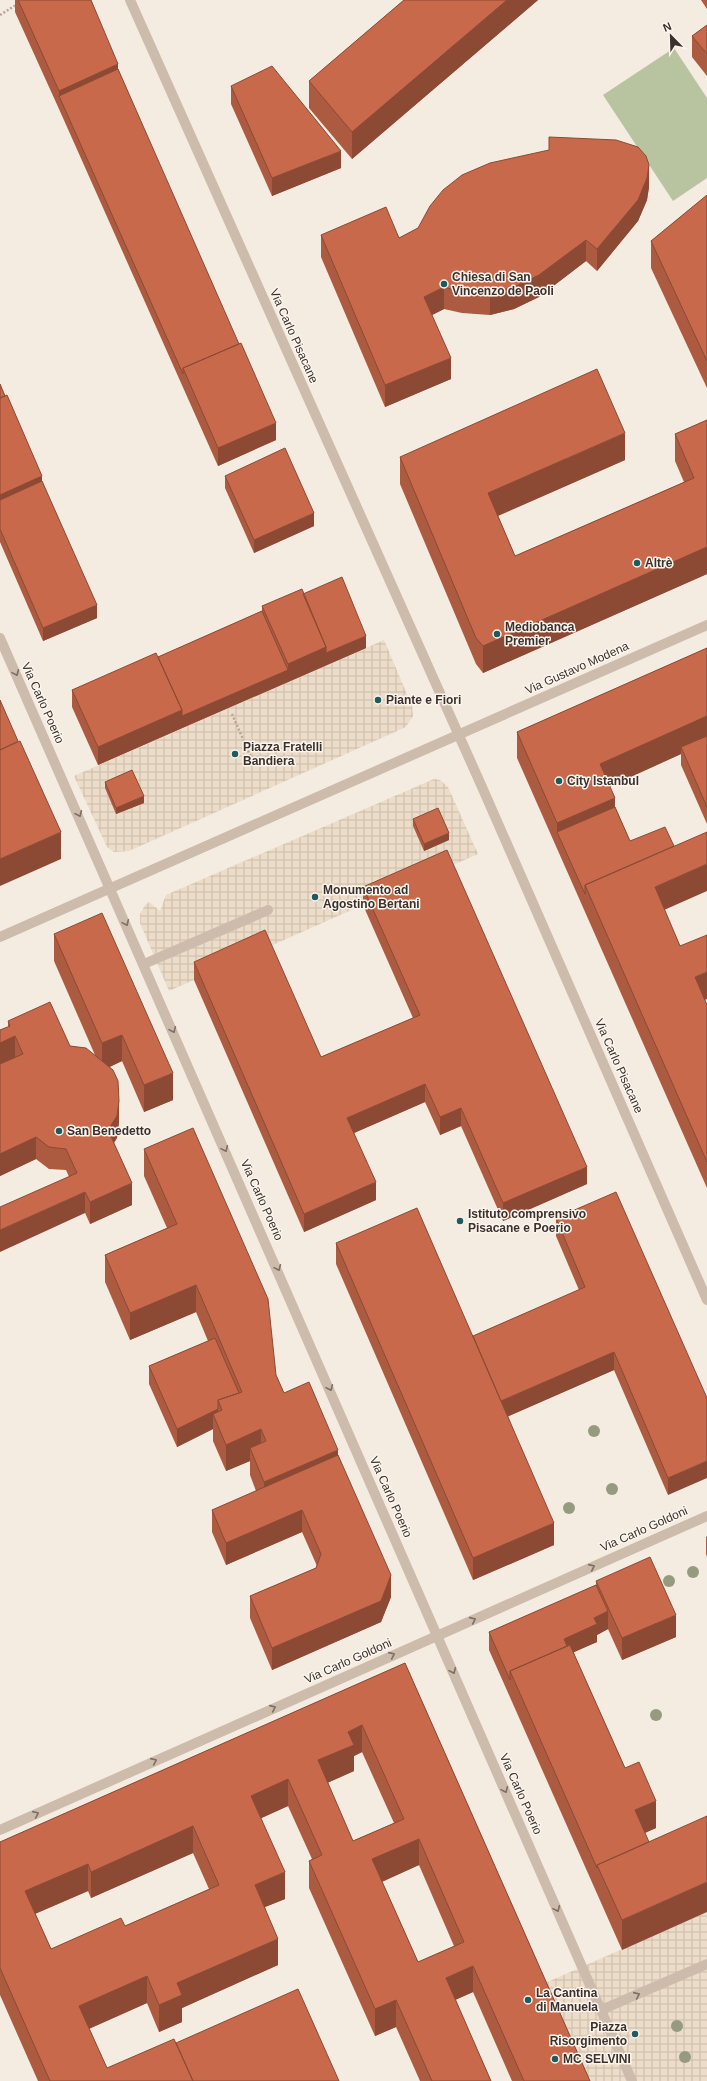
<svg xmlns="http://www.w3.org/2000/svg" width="707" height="2081" font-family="Helvetica,sans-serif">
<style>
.pitch{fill:#b8c4a0}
.plaza{fill:url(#plaza-grid)}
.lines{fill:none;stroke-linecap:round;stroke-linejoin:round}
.path{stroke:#b9a596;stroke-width:2.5;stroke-dasharray:2 2;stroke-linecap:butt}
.lane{stroke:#cdbbac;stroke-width:10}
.street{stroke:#cdbbac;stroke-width:10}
.tree{fill:#969b7f}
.wall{fill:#ac5a40;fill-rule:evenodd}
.shaded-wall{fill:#8c4a34}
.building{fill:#c8694b;stroke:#8c4a34;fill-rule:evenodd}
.oneway{stroke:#7d6f65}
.poi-dot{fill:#1f5a5e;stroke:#fbf5ee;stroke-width:1.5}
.labels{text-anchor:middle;stroke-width:3;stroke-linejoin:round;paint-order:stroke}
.poi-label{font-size:12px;font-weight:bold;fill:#3b302b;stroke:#fbf5ee;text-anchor:start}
.street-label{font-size:12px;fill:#3b302b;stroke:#fbf5ee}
</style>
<defs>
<pattern id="plaza-grid" width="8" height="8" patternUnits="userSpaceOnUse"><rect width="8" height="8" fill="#ecdcc8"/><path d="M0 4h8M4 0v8" fill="none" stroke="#cbbdac"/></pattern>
</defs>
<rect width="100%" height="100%" fill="#f4ebe1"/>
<path class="pitch" d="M674,48L707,98V178L673,201L603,95Z"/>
<path class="plaza" d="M384,640L412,706L413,716L406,727L129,851L114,852L107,847L74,776Z
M434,779L440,780L448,787L478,854L169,991L140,923V914L145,905L149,902L160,911L166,895Z
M707,1912V2081H590L536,1987Z"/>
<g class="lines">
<path class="path" d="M0,15L16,5
M232,714L253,762"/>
<path class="lane" d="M144,964L268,910"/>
<path class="street" d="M130,0L482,787L707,1300
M0,638L632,2081
M0,937L707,625
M0,1830L707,1516
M601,2010L707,1964"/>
</g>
<g class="tree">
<circle cx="594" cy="1431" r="6"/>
<circle cx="612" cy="1489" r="6"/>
<circle cx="569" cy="1508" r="6"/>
<circle cx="693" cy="1572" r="6"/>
<circle cx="669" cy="1581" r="6"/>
<circle cx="656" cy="1715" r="6"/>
<circle cx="677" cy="2026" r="6"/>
<circle cx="685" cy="2057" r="6"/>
</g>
<path class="wall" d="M15,0H91L118,69L276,440L218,466L59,109L15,12Z
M404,0H538L352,159L309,108V81Z
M701,0H707V9Z
M707,25V76L692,57V36Z
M231,86L341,168L272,196L231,104Z
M549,137L649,187L647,200L638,221L597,271L586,261L539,297L514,309L490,315L462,313L444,309L432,315L451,379L385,407L321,257V235L399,238L418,228L549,150Z
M707,195V388L651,268V241Z
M0,384L42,481L97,618L43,641L0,542Z
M707,420V574L483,673L476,664L400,484V457L625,460L498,516L515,556L684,482L675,461V434Z
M225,476L314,526L254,553L225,488Z
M303,594L366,648L98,765L72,707V690L158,657L262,611V606Z
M707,648V824L681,765V754L610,786L615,807L630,841L664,910L680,946L707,1005V1188L517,758V732Z
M105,782L144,803L116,814L105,788Z
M413,819L449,840L424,851L413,826Z
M363,887L587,1184L503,1221L461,1126L440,1135L425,1102L354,1133L376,1200L304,1232L194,980V962L321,1057L413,1018L363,905Z
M54,934L173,1100L144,1112L122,1061L110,1067L119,1122L117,1138L114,1143L132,1205L90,1224L66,1170L49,1169L36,1159L0,1176V1030L8,1027V1021L70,1046L95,1055L54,961Z
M144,1149L276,1375L284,1393L338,1455L391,1597L381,1622L272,1670L250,1618V1596L316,1568L317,1566L302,1532L226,1565L212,1532V1510L256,1491L250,1475V1461L226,1471L213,1441V1429L177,1447L149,1384V1366L208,1341L196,1312L130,1340L105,1282V1255L167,1228L144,1176Z
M556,1218L707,1398L668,1495L614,1370L508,1416L554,1545L473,1580L336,1264V1243L473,1336L579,1290L556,1236Z
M707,1536V1557L706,1554V1537Z
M596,1581L676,1637L622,1660L608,1629L597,1635V1642L573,1652L625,1768L656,1828L645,1833L622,1950L489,1650V1632L596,1585Z
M405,1663L590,2081H512L473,1992L455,2000L491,2081H420L396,2027L375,2036L309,1888V1861L312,1859L288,1806L261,1818L285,1899L265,1907L278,1965L182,2008V2022L159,2032L147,2003L89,2029L107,2068L176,2043L339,2081H38L0,1995V1842ZM362,1752L394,1823L353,1841L327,1783L354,1771V1756ZM193,1853L209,1889L125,1926L51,1949L35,1914L88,1891L91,1898ZM419,1865L454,1946L418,1962L382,1882Z"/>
<path class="shaded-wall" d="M507,0H538L352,159V132Z
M118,64V82L59,96V91Z
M341,151V168L272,196V178Z
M649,165V187L647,200L638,221L597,271V249Z
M586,240V261L539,297L514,309L490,315V293Z
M444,287V309L424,319V297Z
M451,358V379L385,407V385Z
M276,423V440L218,466V448Z
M625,433V460L488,520V493Z
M42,476V494L0,512V495Z
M314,513V526L254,553V540Z
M707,547V574L483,673V646Z
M97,605V618L43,641V628Z
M366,636V648L182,728V716L288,670V664L326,647Z
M182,710V728L98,765V747Z
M707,716V743L681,747V754L600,791V764Z
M144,796V803L116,814V808Z
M615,798V825L557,832V823Z
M61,832V859L0,886V859Z
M449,833V840L424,851V844Z
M707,864V891L655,914V887Z
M707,972V999L695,1004V977Z
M122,1035V1061L102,1070V1043Z
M15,1036V1058L0,1065V1043Z
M173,1073V1100L144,1112V1085Z
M425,1084V1102L347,1136V1118Z
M119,1101V1122L117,1138L108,1151V1130Z
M461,1108V1126L440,1135V1117Z
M36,1137V1159L0,1176V1154Z
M587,1167V1184L503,1221V1203Z
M376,1182V1200L304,1232V1214Z
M132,1183V1205L90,1224V1202Z
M85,1192V1213L0,1252V1230Z
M196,1285V1312L130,1340V1313Z
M614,1352V1370L500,1420V1402Z
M218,1409V1426L213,1414V1429L177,1447V1429Z
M261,1429V1456L250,1448V1461L226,1471V1445Z
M338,1450V1477L264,1509V1482Z
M707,1461V1478L668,1495V1478Z
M302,1510V1532L226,1565V1543Z
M554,1523V1545L473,1580V1558Z
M391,1575V1597L381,1622L272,1670V1648Z
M608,1611V1629L597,1635V1642L570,1654L564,1639L594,1618Z
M676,1615V1637L622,1660V1638Z
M362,1725V1752L354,1756V1771L318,1787V1760L348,1732Z
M288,1779V1806L251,1823V1796Z
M656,1801V1828L635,1837V1810Z
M193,1826V1853L91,1898V1872Z
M419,1839V1865L372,1886V1859Z
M88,1864V1891L25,1918V1891Z
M285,1872V1899L255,1911V1885Z
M707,1882V1912L622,1950V1920Z
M278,1939V1965L182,2008V2022L159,2032V2005L177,1983Z
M473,1966V1992L446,2004V1978Z
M147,1976V2003L79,2033V2006Z
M396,2000V2027L375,2036V2009Z"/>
<path class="building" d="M18,0H91L118,64L59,91Z
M404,0H507L352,132L309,81Z
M707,25V54L692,36Z
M272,66L341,151L272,178L231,86Z
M118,69L239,344L183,368V374L59,96Z
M549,137L616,140L638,147L646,156L649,165L647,178L638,200L597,249L586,240L539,275L514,287L490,293L462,292L444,287L424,297L451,358L385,385L321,235L386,207L399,238L418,228L430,206L443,190L462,175L490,163L549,150Z
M707,195V361L651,241Z
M241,343L276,423L218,448L183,368Z
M597,369L625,433L488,493L515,556L694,478L675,434L707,420V547L483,646L476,638L400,457Z
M0,384L5,396L0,398Z
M7,395L42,476L0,495V398Z
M285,448L314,513L254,540L225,476Z
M42,481L97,605L43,628L0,529V500Z
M342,577L366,636L326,653V647L303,594Z
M302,589L326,647L288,664L262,606Z
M262,611L288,670L182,716V710L158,657Z
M707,648V716L600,764L615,798L557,823L517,732Z
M156,653L182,710L98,747L72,690Z
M0,700L18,741L0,750Z
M707,736V807L681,747Z
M20,741L61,832L0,859V750Z
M132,770L144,796L116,808L105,782Z
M615,807L630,841L665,827L674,846L585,885V894L557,832Z
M438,808L449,833L424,844L413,819Z
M707,832V864L655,887L680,946L707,935V972L695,977L707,1005V1162L585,885Z
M447,850L587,1167L503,1203L461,1108L440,1117L425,1084L347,1118L376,1182L304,1214L194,962L265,930L321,1057L420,1015L363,887Z
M102,913L173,1073L144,1085L122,1035L102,1043L54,934Z
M50,1002L70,1046L86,1048L113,1070L118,1081L119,1101L117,1116L108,1130L132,1183L90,1202L85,1192L0,1230V1207L77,1173L66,1149L49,1147L36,1137L0,1154V1064L23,1054L15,1036L0,1043V1030L10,1026L8,1021Z
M193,1128L268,1299L276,1375L284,1393L309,1382L338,1450L264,1482L250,1448L266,1441L261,1429L226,1445L213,1414L222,1410L218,1400L242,1392L196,1285L130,1313L105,1255L177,1224L144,1149Z
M616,1192L707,1398V1461L668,1478L614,1352L501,1401L473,1336L585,1287L556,1218Z
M417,1208L554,1523L473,1558L336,1243Z
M215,1338L239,1393L218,1400V1409L177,1429L149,1366Z
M338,1455L391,1575L381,1601L272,1648L250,1596L316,1568L321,1554L302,1510L226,1543L212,1510Z
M650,1557L676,1615L622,1638L596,1581Z
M596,1585L608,1611L594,1618L597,1624L564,1639L567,1646L510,1671V1680L489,1632Z
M570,1645L625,1768L639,1762L656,1801L635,1810L649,1842L597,1865V1868L510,1671Z
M405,1663L590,2081H524L473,1966L446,1978L491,2081H432L396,2000L375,2009L309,1861L322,1855L288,1779L251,1796L285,1872L255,1885L278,1939L177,1983L182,1995L159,2005L147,1976L79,2006L107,2068L174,2039L193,2081H50L0,1968V1842ZM362,1725L404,1819L353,1841L318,1760L354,1745L348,1732ZM193,1826L219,1885L125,1926L121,1918L51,1949L25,1891L88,1864L91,1872ZM419,1839L464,1942L418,1962L372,1859Z
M707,1816V1882L622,1920L597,1865Z
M298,1989L339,2081H193L176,2043Z"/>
<defs><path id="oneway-chevron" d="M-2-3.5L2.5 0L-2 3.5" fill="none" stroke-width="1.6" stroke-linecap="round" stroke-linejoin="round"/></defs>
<g class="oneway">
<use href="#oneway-chevron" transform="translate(16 673) rotate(66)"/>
<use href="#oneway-chevron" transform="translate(79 814) rotate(66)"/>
<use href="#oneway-chevron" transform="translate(126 923) rotate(66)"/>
<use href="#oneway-chevron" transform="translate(173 1030) rotate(66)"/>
<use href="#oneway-chevron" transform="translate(225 1149) rotate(66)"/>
<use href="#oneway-chevron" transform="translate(278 1268) rotate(66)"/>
<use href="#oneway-chevron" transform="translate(330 1388) rotate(66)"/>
<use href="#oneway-chevron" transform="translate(592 1567) rotate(-24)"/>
<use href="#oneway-chevron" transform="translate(473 1620) rotate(-24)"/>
<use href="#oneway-chevron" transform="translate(392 1655) rotate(-24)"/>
<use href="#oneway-chevron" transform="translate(453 1671) rotate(66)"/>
<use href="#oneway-chevron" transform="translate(273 1708) rotate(-24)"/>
<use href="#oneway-chevron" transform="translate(154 1761) rotate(-24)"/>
<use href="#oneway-chevron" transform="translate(505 1790) rotate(66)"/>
<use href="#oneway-chevron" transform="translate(36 1814) rotate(-24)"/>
<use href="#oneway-chevron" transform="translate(557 1909) rotate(66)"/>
<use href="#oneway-chevron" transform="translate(637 1995) rotate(-24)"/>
</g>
<g class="poi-dot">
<circle cx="444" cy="284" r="4"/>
<circle cx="637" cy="563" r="4"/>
<circle cx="497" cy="634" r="4"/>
<circle cx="378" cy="700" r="4"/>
<circle cx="235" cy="754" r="4"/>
<circle cx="559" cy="781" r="4"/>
<circle cx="315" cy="897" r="4"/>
<circle cx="59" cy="1131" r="4"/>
<circle cx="460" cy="1221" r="4"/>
<circle cx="528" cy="2000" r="4"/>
<circle cx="635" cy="2034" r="4"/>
<circle cx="555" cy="2059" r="4"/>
</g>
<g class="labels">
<g class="poi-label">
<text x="452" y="281">Chiesa di San<tspan x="452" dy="14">Vincenzo de Paoli</tspan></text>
<text x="645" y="567">Altrè</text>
<text x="505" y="631">Mediobanca<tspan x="505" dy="14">Premier</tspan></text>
<text x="386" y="704">Piante e Fiori</text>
<text x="243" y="751">Piazza Fratelli<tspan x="243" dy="14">Bandiera</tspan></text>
<text x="567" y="785">City Istanbul</text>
<text x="323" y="894">Monumento ad<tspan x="323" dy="14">Agostino Bertani</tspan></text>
<text x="67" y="1135">San Benedetto</text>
<text x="468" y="1218">Istituto comprensivo<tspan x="468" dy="14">Pisacane e Poerio</tspan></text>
<text x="536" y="1997">La Cantina<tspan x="536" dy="14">di Manuela</tspan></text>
<text x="627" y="2031" text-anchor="end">Piazza<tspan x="627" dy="14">Risorgimento</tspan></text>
<text x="563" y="2063">MC SELVINI</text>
</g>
<g class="street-label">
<text transform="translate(294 336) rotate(66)" y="4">Via Carlo Pisacane</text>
<text transform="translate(577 668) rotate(-24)" y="4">Via Gustavo Modena</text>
<text transform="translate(43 703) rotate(66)" y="4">Via Carlo Poerio</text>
<text transform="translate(619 1066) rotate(66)" y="4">Via Carlo Pisacane</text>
<text transform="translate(262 1200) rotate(66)" y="4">Via Carlo Poerio</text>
<text transform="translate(391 1497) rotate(66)" y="4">Via Carlo Poerio</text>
<text transform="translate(644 1529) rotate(-24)" y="4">Via Carlo Goldoni</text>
<text transform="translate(348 1661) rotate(-24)" y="4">Via Carlo Goldoni</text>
<text transform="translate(521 1794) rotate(66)" y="4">Via Carlo Poerio</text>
</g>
</g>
<g transform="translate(671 36) rotate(337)" stroke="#fbf5ee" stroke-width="3" paint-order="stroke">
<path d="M0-3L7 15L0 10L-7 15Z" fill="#3b302b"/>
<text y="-6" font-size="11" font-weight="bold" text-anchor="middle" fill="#3b302b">N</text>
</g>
</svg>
